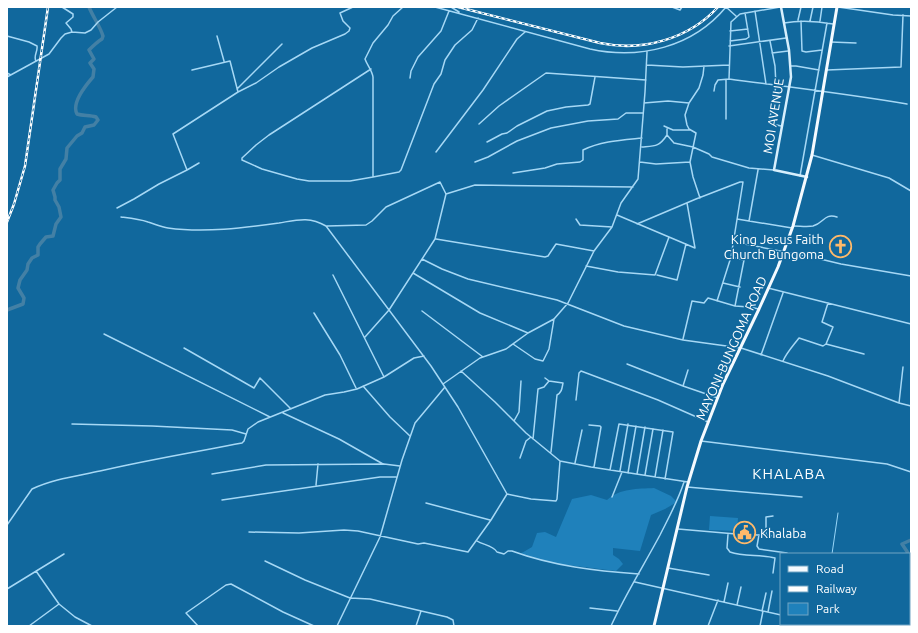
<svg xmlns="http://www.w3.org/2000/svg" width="918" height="633" font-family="Ubuntu,sans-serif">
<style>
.green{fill:#1f81bb}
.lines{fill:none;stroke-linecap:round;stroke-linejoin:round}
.stream{stroke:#98d6f8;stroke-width:1}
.river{stroke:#4380a5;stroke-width:3.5}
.street{stroke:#a6d8f5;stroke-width:1.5}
.secondary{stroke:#d7effd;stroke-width:2.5}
.primary{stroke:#f4faff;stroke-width:3}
.rail-casing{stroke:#fff;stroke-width:2.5}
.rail{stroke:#11689d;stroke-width:1;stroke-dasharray:3;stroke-linecap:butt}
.labels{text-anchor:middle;stroke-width:3;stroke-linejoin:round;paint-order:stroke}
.street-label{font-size:13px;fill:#fff;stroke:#11689d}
.poi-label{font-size:13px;fill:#fff;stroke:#11689d;text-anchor:end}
.quarter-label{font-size:15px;letter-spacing:1px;fill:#fff;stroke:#11689d}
</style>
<rect width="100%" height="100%" fill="#11689d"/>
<path class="green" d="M654,488L671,496L677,502L665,509L651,515L640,551L613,548V555L619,559L623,564L616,571L551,563L520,554L532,547L537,533L545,532L556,537L572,499L591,495L607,500C620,488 638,489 654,488Z
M710,516L738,518L737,531L709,530Z"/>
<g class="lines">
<path class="stream" d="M832,554L838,513"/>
<path class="river" d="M7,310L23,304L24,298L18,288L20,280L27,270L28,264L32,258L38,255V247L40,244L46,237L53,236L56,224L61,217L59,207L55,200V197L53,190L57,183L60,180V169L66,159L67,148L77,136L82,133L85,127L94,125L98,120L96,117C90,115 83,116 77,114C71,103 86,85 93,77L94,69L90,63L94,59L89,50C93,46 97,42 102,39L103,36C100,26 93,17 89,7
M909,559L910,556L902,544L911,540
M876,626L877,624"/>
<path class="street" d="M62,7L73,14V17L66,23L71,29L72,32
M435,7L590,49C640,60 693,47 726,7
M451,7L459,12
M672,7L680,10L682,7
M726,7L736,16
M838,7L893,15L911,16
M755,11L766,84
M798,20L801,7
M801,21L802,51L806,52L822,50
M810,21L813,7
M820,21L822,7
M784,23C801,20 816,21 833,24
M730,31L748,29
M7,36L29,42L37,46C38,52 33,56 36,61
M217,36L224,61
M730,41L746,39L749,37L745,13
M770,41L775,66L776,86L769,123L781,126
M831,42L856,43
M729,46L786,38
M772,53L788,51
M647,65L683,67L729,65
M790,66H796L819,70
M371,69L269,135L256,145L242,158V160L262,169L297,179L309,181H350L373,177V77C372,70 367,65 365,59L373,43L388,25L393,16L403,7
M192,70L230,61L238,92
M827,70L901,67L903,15
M7,73L11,75
M7,77L49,54L61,38L65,34L72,32L85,33L91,30L98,22L117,7
M410,78L411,71L418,57L441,31L449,11
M729,79L731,22L740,14L780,7
M237,89L282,44
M714,91L715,85L718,80L729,79C789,87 848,94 907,104
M644,103L668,101L689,103
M726,119V80
M479,124L499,106L546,73L646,80
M664,126L673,130H691
M667,129V135L674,143L693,147L709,154L712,157L749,168L774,170
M487,142L502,134L507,133L517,126L547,111L566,107L588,105L590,104L595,77
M642,147C655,146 659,147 667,135
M436,152L483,90L517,39L525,32
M812,155L889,178L911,191
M475,162L488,157L517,141L551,128L588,121L618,119L626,113H643
M640,162L656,164L690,162
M187,170L199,163
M513,173L545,168L557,164L580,162L583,160V150C601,141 622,140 642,138
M800,176L827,23
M373,177L399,172L401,170L434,84L441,74L445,60L455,45L472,30L478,18
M446,194L475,185L633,187
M700,198L693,177L690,162L696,133L689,129L687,125L685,115L689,103L699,88L703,75L704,66
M117,208L134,199L159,184L187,170L173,134L238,92L256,83L279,67L312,48L345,34L349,31L350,28L343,21L340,13L353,7
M617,215L695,248L687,203
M121,217C129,218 139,219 148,222C155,224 161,227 168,228C204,233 244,228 279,223C297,220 309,216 326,226L431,366L458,407L507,494L531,499L556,501L557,499L560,461
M576,219L580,225L612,227
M737,219L792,228
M749,221L758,170
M637,224L696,199L740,182H743L731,257L717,301
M327,226L366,225L372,221L386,207L440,182L446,194L435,239L389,310L365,337
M793,226C800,226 807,227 813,226C824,223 824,213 837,217
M436,239L545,257L548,256L556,244L594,251
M734,242L816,258L841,264L911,276
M731,257L744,260L735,306
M422,259L442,269L468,279L557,300L624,326L683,340L741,348L828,376L899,403L911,406
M586,266L618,272L655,275L669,237
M413,273L480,313L528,333
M333,275L384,377
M657,275L677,280L686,244
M723,283L740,287
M768,288L911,324
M828,303L822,322L833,327L826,344L864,354
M422,311L483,357
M314,313L340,355L356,388
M104,334L270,417
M683,339L692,301L704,303L708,298L735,306L749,307L759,309
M513,344L535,359L543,361L549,349L554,319
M184,348L254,388L260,378L291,409
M761,355L783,293
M783,361C787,352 793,346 799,338L823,346L826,344
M627,364L683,386
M688,370L683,386L718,398
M461,371L495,402L526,433L560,461L591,467L688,482
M545,378L549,381L563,383C562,388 562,392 557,395L551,452
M443,384L480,358L506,349L528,333L554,319L568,303L594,251L612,227L621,203L638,179L645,92L647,52
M363,386L390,417L410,436
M576,400L579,373L581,371L658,400L708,422
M899,403L903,367
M283,413L339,439L383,464
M514,421L519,412L521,381
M72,424L152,426L232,430L246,434
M589,425L600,426L601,427L594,467
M533,439L538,389L544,387L549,381
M701,441L887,464L911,472
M520,458L526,441L531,437
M575,463L582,430
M610,470L619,424L673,432L665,479
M620,471L628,424
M628,473L636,426
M212,474L266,465L384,464L400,466
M637,474L645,427
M645,475L653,429
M655,477L663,430
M316,485L318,464
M687,487L802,497
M612,497L622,472
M222,500L380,477H396
M426,503L490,520
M7,525L32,489C53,479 77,476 100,471C147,460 195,452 242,443L244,441L248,429L258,422L325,395L344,392L357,389L384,377L414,358L424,356
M678,529L736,534L801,537
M249,532L299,533L344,530L358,531L418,544L424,543L468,552L491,520L507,494
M728,534L727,548L730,552C744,557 761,554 775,558L773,573
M759,535L757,546L759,549L787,553
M766,536V517L773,516
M477,541C483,545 493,545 497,552L504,554L508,551H512C553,566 596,571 639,574
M265,561L305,580L350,598L370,599L447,617L453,620L454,626
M668,568L709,575
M36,571L59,604
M635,582L781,615
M7,589L64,554
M724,602L728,583
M737,605L741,587
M590,608L617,611
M762,611L766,593
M768,612L772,591
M819,624L827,626
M29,626L59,604L75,617L92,626
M198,626L186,613L226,585L231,584L283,612L314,626
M337,626L380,537L402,460L415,423L445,387
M416,626L421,611
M611,626C625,595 644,565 660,535C669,517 678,501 684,482
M708,626L718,600
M760,626L763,611"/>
<path class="secondary" d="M781,7L789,50L791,77L774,170L807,177"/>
<path class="primary" d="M654,626L687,487L701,441L723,384L759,309L778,267L793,226L812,155L837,7"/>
<defs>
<path id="rail" d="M458,7L600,43C642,52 689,39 718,7
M7,222L14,204L25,166L48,7"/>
</defs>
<use href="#rail" class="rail-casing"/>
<use href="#rail" class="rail"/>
</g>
<defs>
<symbol id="church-ring" viewBox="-11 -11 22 22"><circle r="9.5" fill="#11689d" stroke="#ffb96a" stroke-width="1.5"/><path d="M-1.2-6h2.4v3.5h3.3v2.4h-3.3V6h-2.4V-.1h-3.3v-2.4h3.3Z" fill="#ffb96a"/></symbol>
<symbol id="civic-ring" viewBox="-11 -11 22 22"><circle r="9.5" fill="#11689d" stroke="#ffb96a" stroke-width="1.5"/><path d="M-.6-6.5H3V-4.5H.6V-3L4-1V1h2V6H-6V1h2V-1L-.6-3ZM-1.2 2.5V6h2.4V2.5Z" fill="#ffb96a"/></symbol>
</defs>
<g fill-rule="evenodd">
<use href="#church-ring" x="828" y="234" width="25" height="25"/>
<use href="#civic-ring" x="732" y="520" width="25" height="25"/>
</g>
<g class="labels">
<g class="street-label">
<text transform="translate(773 116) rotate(-81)" y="5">MOI AVENUE</text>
<text transform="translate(731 348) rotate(-66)" y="5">MAYONI-BUNGOMA ROAD</text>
</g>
<g class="poi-label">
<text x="824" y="244">King Jesus Faith<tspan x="824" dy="15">Church Bungoma</tspan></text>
<text x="760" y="538" text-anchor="start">Khalaba</text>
</g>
<g class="quarter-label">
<text x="789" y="479">KHALABA</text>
</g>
</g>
<rect width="918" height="633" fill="none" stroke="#ffffff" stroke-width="16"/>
<rect x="780" y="553" width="130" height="72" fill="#11689d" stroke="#70a4c4"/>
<rect x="788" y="566" width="20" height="6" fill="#f4faff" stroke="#70a4c4"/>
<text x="816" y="573" font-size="12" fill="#ffffff">Road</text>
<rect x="788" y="586" width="20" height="6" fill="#ffffff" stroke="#70a4c4"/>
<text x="816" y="593" font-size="12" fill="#ffffff">Railway</text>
<rect x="788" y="603" width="20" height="12" fill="#1f81bb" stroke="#70a4c4"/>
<text x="816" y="613" font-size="12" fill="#ffffff">Park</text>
</svg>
